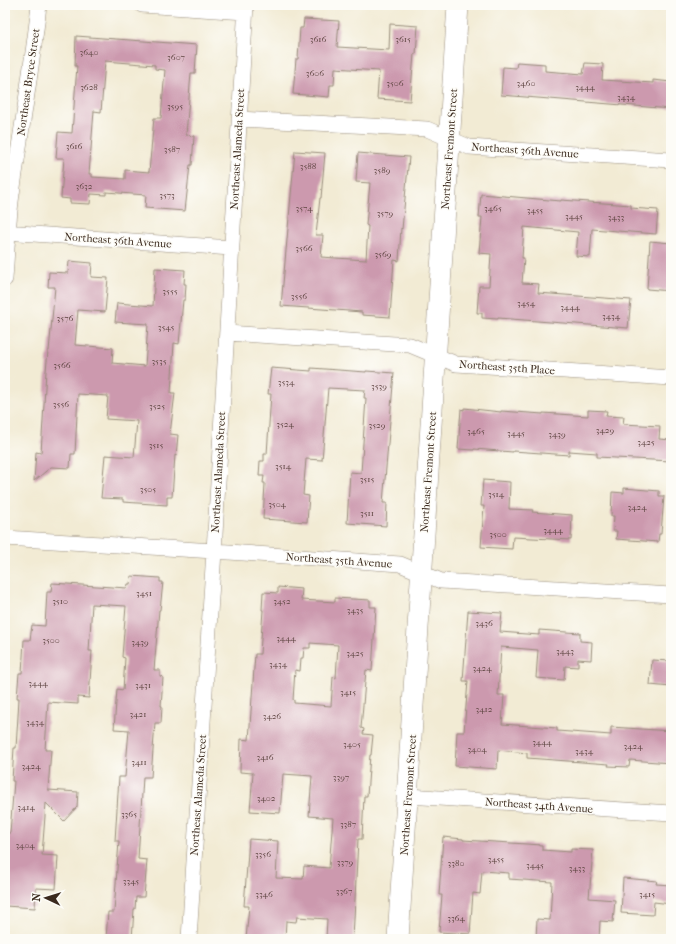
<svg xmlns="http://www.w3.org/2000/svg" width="676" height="944" font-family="'IM FELL French Canon',serif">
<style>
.building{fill:#cc99ae;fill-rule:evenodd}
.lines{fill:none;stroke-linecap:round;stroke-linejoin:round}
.minor-casing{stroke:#968a79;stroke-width:16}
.secondary-casing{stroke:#968a79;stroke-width:22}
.minor{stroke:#fff;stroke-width:15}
.secondary{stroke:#fff;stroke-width:21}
.labels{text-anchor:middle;stroke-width:3;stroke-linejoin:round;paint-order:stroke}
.number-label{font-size:9px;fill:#5f4642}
.street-label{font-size:11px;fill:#3b2a1e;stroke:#fdfcf7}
</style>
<rect width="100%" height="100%" fill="#fdfcf7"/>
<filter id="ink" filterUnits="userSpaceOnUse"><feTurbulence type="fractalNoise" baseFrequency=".025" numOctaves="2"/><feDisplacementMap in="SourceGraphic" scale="8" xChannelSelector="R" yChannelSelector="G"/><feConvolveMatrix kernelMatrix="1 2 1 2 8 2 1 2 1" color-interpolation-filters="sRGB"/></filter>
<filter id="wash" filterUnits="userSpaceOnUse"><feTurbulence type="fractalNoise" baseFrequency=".012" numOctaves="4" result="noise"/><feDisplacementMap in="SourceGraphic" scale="16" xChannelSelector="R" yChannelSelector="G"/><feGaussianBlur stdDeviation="0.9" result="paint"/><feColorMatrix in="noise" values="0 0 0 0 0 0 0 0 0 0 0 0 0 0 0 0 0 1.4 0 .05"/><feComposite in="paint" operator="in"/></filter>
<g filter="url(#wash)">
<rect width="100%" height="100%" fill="#f2ebd4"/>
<g id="blocks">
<path class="building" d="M304,19L339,21L337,47L389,50L390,24L418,26L416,54H414L410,101L377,99L379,71L335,68L334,85H330L329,97L293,94L296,59H298L300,28H303Z
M76,36L197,45L195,73H191L186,135L194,136L192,165H190L185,211L145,208L146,195L106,192V195L91,194L90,204L70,203V199L61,198L64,158H56L58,132L72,133L77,66H75ZM105,61L155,65V69L165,70L161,118H154L149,172L125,170V179L92,177V174H89L94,111L101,112Z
M517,62L545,64V71L583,74L585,63L603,64L602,80L653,83V80L671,82V109L501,95L503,67L516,68Z
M295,151L325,153L321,198H320L316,235H323L321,257L366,260L368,226L366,225L370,183L356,182L358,153L409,157L402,229L401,228L399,261L394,260L390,317L362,315V312L281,306Z
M481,194L561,201V200L631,205V208L658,210L656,234L592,229L590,257L576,256L578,232L524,227L522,258H524L522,283L539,284L538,293L631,300L628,328L498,318V319L482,318V313H477L479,286H489L491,254L479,253L482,217H479Z
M650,241L671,243V291L647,289Z
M69,261L92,263L91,277L108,278L105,312L78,310L75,345L113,348L112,363L145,366L148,324L115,322L117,303L153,306L155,268L185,270L184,284H186L185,300H183L179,344L174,343L171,393H175L170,434L178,435L176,456L175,455L172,497H167V505L123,502V499L101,498L105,455L134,457L137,421L106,419L108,396L78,394L75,454H71L70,468L51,467L34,481L36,452L41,453L46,371L48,351H49L55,287H48L49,272L68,273Z
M271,368L311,371V368L366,372V371L394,373L383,503H387L386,526L347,523L350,472L361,473L366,398H364L365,390L328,388L322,460L306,459L303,495L309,496L307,522L263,519L265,483H263L264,476H259L260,461H264V454H267L271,394H268Z
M464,408L501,412V411L543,414V413L588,416V410L607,411L606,416L624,417L623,424L660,426L659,439L671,440V461L597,457V453L569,451V455L513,451V452L474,449V450L458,449L461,409L464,410Z
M483,480L510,482L509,509L533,510L532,512L572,515L571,540L513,537L512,549L481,547L484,506H481Z
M624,488L659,491V496H664L661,534H659L658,542L616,539L617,531H613L614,516H611L612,492L624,493Z
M131,576L160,578V582H163L160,610H159L154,670H160V676L163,677L161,706H162L161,723H155L151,777H143L138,859L147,860L144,897H136L135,909H134L132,939H106L108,912H114L119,841H115L119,777H125L129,730L114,729L117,689L123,690L125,658L122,657L126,606L92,604L89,651H92L89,698L78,697V704L48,702L45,750H51L48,790L78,792L77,807L64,821L46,803L42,855L58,856L56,889L36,888L35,908L5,906V863L7,833H10L14,781H12L14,748H16L18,716L19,698H17L19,673H22L24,640H30L32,625L45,626L47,592H51L52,583L127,588L128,584H130Z
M278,587L302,589L301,600L335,602V598L370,600V607H376L372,671L366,670L361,728L364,729L363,734L373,735L371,755H370L367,796H364L362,839H358L353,939H326L327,919L297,917L296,922L286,921L285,939H246L249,906H244L249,839L278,841L276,878L303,879L304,866L329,868L333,818L309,816L312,776L283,774L280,813L250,811L253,773L240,772L241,739L249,740L255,654H260L263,610H262L263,592L278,593ZM310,643L338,645L336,678L333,677L331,706L294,703V700H293L295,670L300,671L301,658H303L304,648H310Z
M468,611L502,613L500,632L539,635V630L580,633V641L592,642L591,660L578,659V667L565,666L564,680L536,678L538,650L501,647L498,695H504L502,724L557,728V731L611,735V727L671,731V763L630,760L629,767L608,766L609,764L527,758V753L498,750L497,769L455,766L457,732H464L468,681H463Z
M652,660L671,661V687L650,685Z
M443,837L463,839V840L495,842L542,845V850L571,852V849L593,850L589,898L615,900L613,922L600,921L599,939H536L537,919L550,920L552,882L509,879V873L482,871L480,894L473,893L470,934L439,932L442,895H439Z
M623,878L657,881L656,884L671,885V904L654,902L653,915L621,913Z"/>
</g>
</g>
<g filter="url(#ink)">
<use href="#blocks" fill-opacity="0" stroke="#968a79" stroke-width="1"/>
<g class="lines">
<defs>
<path id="minor" d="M142,5L245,12
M239,119L427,129L469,147L671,160
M5,232L231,248
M5,279C7,251 8,222 12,194C21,131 32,68 39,5
M227,333L410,345L456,364L671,378
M5,538L214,551L400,564L441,581L671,595
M408,796L671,813
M189,939L214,551L246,5"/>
<path id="secondary" d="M398,939L458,5"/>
</defs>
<use href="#minor" class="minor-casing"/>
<use href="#secondary" class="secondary-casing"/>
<use href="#minor" class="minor"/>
<use href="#secondary" class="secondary"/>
</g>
</g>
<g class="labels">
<g class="number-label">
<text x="318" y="42">3616</text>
<text x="403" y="42">3615</text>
<text x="89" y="55">3640</text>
<text x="176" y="60">3607</text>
<text x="315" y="76">3606</text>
<text x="395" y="86">3506</text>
<text x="526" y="86">3460</text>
<text x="89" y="90">3628</text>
<text x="585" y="90">3444</text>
<text x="626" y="100">3434</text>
<text x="175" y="109">3595</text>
<text x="74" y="149">3616</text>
<text x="172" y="152">3587</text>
<text x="308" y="169">3588</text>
<text x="382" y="173">3589</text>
<text x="84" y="189">3632</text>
<text x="167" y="198">3573</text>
<text x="304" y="211">3574</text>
<text x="493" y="211">3465</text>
<text x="535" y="213">3455</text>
<text x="385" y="216">3579</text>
<text x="574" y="219">3445</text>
<text x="616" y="220">3433</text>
<text x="304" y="251">3566</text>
<text x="383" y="257">3569</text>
<text x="170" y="294">3555</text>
<text x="299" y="299">3556</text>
<text x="526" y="306">3454</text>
<text x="570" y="310">3444</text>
<text x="611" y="319">3434</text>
<text x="65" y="321">3576</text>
<text x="166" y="330">3545</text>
<text x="159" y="364">3535</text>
<text x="62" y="368">3566</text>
<text x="286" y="385">3534</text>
<text x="379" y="389">3539</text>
<text x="61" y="407">3556</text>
<text x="157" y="409">3525</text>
<text x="285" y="427">3524</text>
<text x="377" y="428">3529</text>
<text x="605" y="433">3429</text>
<text x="476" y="434">3465</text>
<text x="516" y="436">3445</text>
<text x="557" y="437">3439</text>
<text x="646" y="445">3425</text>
<text x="156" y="448">3515</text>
<text x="283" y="469">3514</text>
<text x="367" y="482">3515</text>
<text x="148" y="492">3505</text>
<text x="496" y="497">3514</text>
<text x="277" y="507">3504</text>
<text x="637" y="510">3424</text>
<text x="367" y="516">3511</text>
<text x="553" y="533">3444</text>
<text x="498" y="537">3500</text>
<text x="144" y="596">3451</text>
<text x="60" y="604">3510</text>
<text x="282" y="604">3452</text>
<text x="355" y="613">3435</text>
<text x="484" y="626">3436</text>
<text x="286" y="641">3444</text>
<text x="51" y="643">3500</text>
<text x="140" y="645">3439</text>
<text x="565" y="654">3443</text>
<text x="355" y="656">3425</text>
<text x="278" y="667">3434</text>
<text x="482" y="671">3424</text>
<text x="38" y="686">3444</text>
<text x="143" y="688">3431</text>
<text x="348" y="695">3415</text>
<text x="484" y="712">3412</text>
<text x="138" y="717">3421</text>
<text x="272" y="719">3426</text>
<text x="35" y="725">3434</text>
<text x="542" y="745">3444</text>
<text x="352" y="747">3405</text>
<text x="633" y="749">3424</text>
<text x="477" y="752">3404</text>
<text x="584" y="754">3434</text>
<text x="265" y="760">3416</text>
<text x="139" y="765">3411</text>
<text x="31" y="769">3424</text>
<text x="341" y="780">3397</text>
<text x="266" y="801">3402</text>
<text x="26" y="810">3414</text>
<text x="129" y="817">3365</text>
<text x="348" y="827">3387</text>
<text x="25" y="848">3404</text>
<text x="263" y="857">3356</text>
<text x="496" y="862">3455</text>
<text x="345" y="865">3379</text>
<text x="456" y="866">3380</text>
<text x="535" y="868">3445</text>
<text x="577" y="871">3433</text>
<text x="131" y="884">3345</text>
<text x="344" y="894">3367</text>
<text x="264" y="897">3346</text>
<text x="647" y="897">3415</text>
<text x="456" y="921">3364</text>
</g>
<g class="street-label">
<text transform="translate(28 82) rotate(-82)" y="4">Northeast Bryce Street</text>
<text transform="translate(237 149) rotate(-87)" y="4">Northeast Alameda Street</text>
<text transform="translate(449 149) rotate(-86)" y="4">Northeast Fremont Street</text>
<text transform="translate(525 150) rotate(4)" y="4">Northeast 36th Avenue</text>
<text transform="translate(118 240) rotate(4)" y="4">Northeast 36th Avenue</text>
<text transform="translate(507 367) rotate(4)" y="4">Northeast 35th Place</text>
<text transform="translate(218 472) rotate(-87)" y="4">Northeast Alameda Street</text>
<text transform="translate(428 472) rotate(-86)" y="4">Northeast Fremont Street</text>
<text transform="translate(339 560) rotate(4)" y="4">Northeast 35th Avenue</text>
<text transform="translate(198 795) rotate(-86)" y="4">Northeast Alameda Street</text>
<text transform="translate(408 795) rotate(-86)" y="4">Northeast Fremont Street</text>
<text transform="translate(539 805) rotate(4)" y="4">Northeast 34th Avenue</text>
</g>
</g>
<rect width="676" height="944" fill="none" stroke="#fdfcf7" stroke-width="20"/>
<g transform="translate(46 898) rotate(274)" stroke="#fdfcf7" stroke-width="3" paint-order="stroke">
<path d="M0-3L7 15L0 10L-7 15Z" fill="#3b2a1e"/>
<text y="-6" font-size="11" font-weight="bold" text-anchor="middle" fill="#3b2a1e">N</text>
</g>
</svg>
